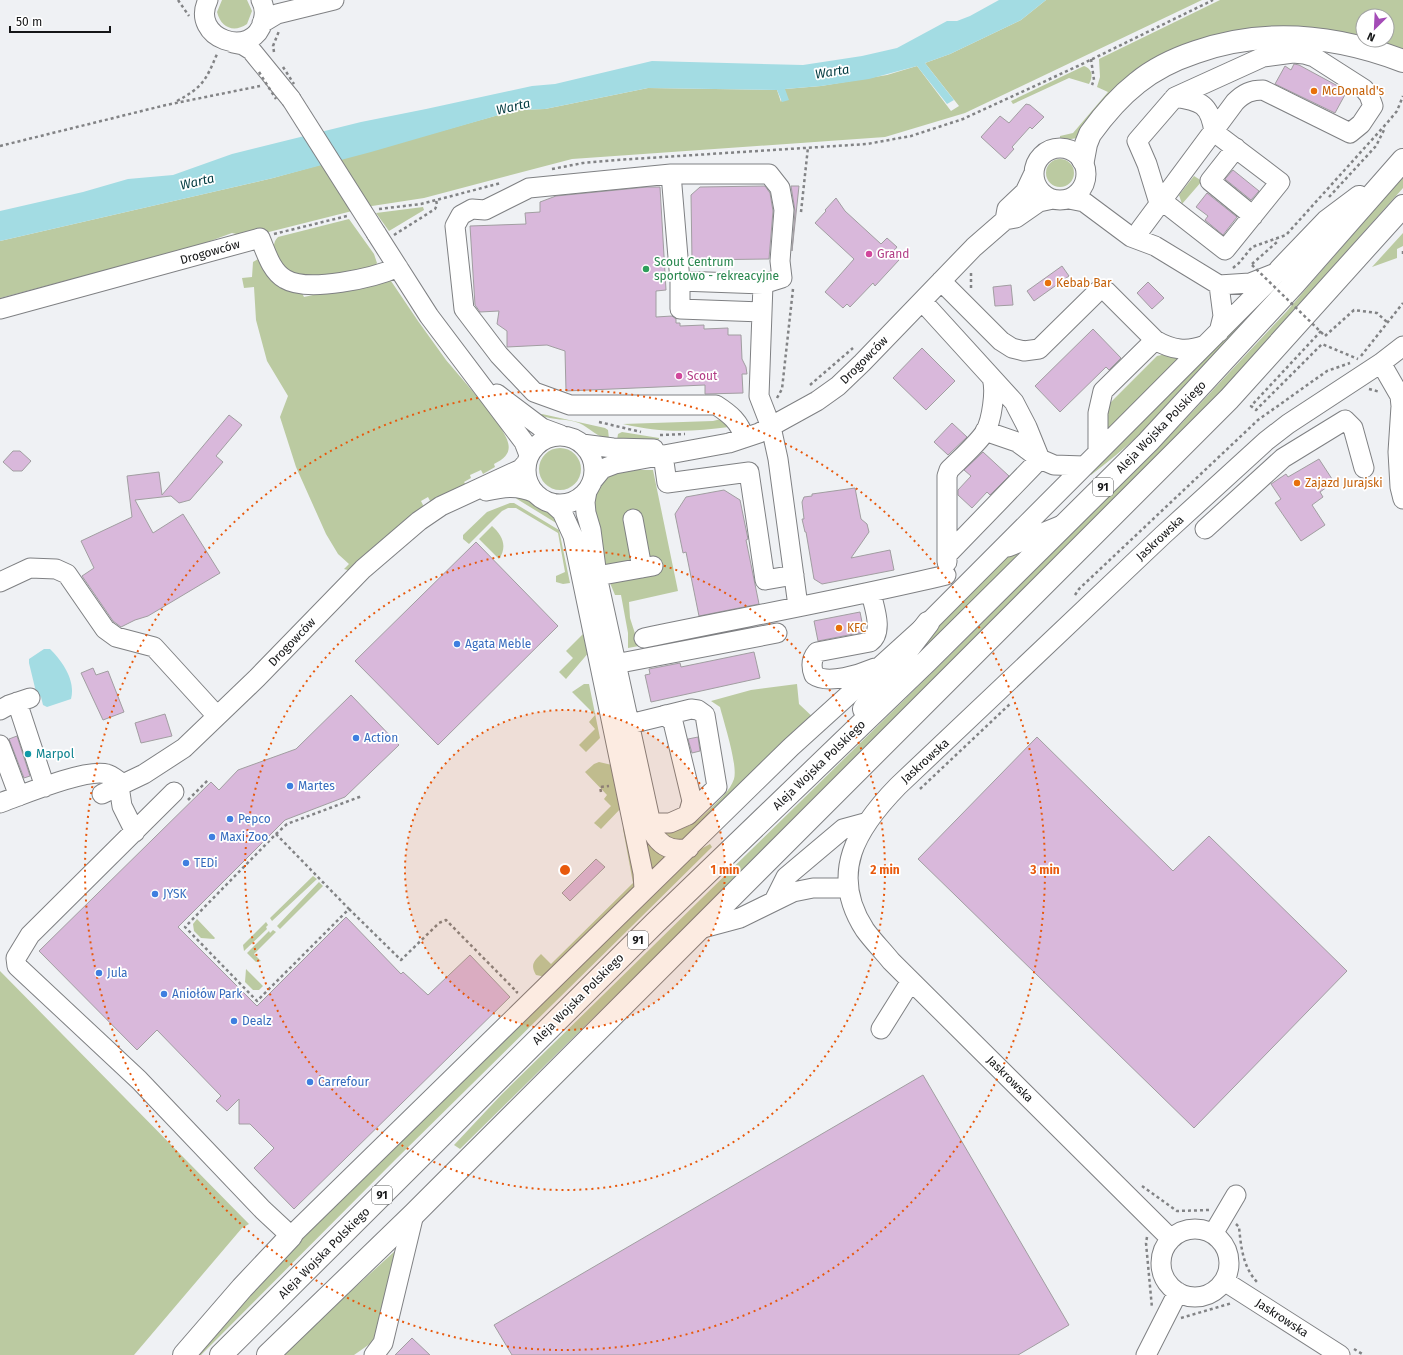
<svg xmlns="http://www.w3.org/2000/svg" width="1403" height="1355" font-family="'Fira Sans',sans-serif">
<style>
.green{fill:#bbcaa1}
.water{fill:#a3dce3}
.building{fill:#d9b8db;stroke:#a19ea1}
.lines{fill:none;stroke-linecap:round;stroke-linejoin:round}
.minor-casing{stroke:#7f8083;stroke-width:21}
.major-casing{stroke:#7f8083;stroke-width:24}
.path{stroke:#828385;stroke-width:2.5;stroke-dasharray:3 3;stroke-linecap:butt}
.minor{stroke:#fff;stroke-width:19}
.major{stroke:#fff;stroke-width:22}
.minor-bridge-casing{stroke:#7f8083;stroke-width:21;stroke-linecap:butt}
.path-bridge{stroke:#828385;stroke-width:2.5;stroke-dasharray:3 3;stroke-linecap:butt}
.minor-bridge{stroke:#fff;stroke-width:19}
.ring{fill:none;stroke:#e8590c;stroke-width:2;stroke-dasharray:2 4}
.food-dot{fill:#e8710a;stroke:#fff;stroke-width:1.5}
.hotel-dot{fill:#d1479c;stroke:#fff;stroke-width:1.5}
.leisure-dot{fill:#2e9e5b;stroke:#fff;stroke-width:1.5}
.shop-dot{fill:#3f7fe0;stroke:#fff;stroke-width:1.5}
.culture-dot{fill:#0f9aa8;stroke:#fff;stroke-width:1.5}
.labels{text-anchor:middle;stroke-width:3.5;stroke-linejoin:round;paint-order:stroke}
.shield{fill:#fff;stroke:#5b5c5d;stroke-width:1}
.shield-label{font-size:11px;font-weight:bold;fill:#151617}
.food-label{font-size:12px;fill:#c56008;stroke:#fff;text-anchor:start}
.street-label{font-size:12px;fill:#151617;stroke:#fff}
.hotel-label{font-size:12px;fill:#b23c85;stroke:#fff;text-anchor:start}
.leisure-label{font-size:12px;fill:#27864d;stroke:#fff;text-anchor:start}
.shop-label{font-size:12px;fill:#366cbe;stroke:#fff;text-anchor:start}
.culture-label{font-size:12px;fill:#0d838f;stroke:#fff;text-anchor:start}
.water-label{font-size:13px;font-style:italic;fill:#043c42;stroke:#fff}
.centre{fill:#e8590c;stroke:#fff;stroke-width:2}
.ring-label{font-size:12px;text-anchor:middle;font-weight:bold;fill:#e8590c;stroke:#fff;stroke-width:3.5;stroke-linejoin:round;paint-order:stroke}
</style>
<rect width="100%" height="100%" fill="#eff1f4"/>
<path class="green" d="M222,0H247L252,11L247,24C234,33 221,28 217,12Z
M1046,0H1202L965,113L885,137L572,159L424,198L372,206L249,237L232,233L194,247L0,298V241L273,178L516,110L545,109L648,88L777,90L781,102L785,89L821,86L887,75L917,66L951,111L959,106L925,63L950,54L1021,20Z
M1220,0H1403V50L1374,40H1387V16H1363V37H1212L1077,138L1060,141V136L1073,133L1108,92L1097,87L1100,77L1099,59Z
M1084,66C1093,69 1093,77 1089,84L1069,78L1013,104L1011,101Z
M1046 173a14 14 0 1 1 28 0a14 14 0 1 1-28 0Z
M1194,176L1202,181L1182,204L1179,195Z
M1403,176V188L1224,389L711,902L460,1149L454,1145L502,1094L949,656L1181,424L1287,311Z
M423,207L424,210L389,231L376,213Z
M349,219L374,254L377,263L373,269L315,280L284,271C279,260 268,247 278,237Z
M1403,233V246L1397,249V258L1372,267Z
M258,259L273,279L302,293L304,297L389,278L418,321L446,360L504,428L502,430C512,446 512,455 494,464L495,467L483,474L481,470L470,475L471,478L464,482L466,485L436,501H430L428,497L421,501L423,505L422,510L351,571L344,569L349,564L338,554L326,534L296,467L280,417L288,396L267,361L256,320L254,287L244,288L242,278L252,277L253,262Z
M1280,283C1221,349 1162,422 1091,475L1088,473Z
M1166,354L1184,357L1120,421L1108,428L1105,427L1109,404L1157,356Z
M542,414L605,428L608,430L609,439C598,438 590,428 579,423C566,418 553,421 540,415Z
M721,419L729,427C691,432 661,433 623,424L713,421Z
M622,432L659,438V439L617,440L618,434Z
M539 469a21 21 0 1 1 42 0a21 21 0 1 1-42 0Z
M629,470H653L678,591L629,602L630,618L639,646L628,648V633L621,595H615L603,566L589,501L602,477Z
M522,492L540,504L552,510L561,526L517,499L515,497Z
M510,503H514L559,530L570,583L563,584L556,582V576L565,572L558,533L516,508H508L502,511L469,544L463,539V535L487,512Z
M492,526C502,535 508,546 499,559L479,539Z
M1033,541L900,671L926,637L1003,559Z
M577,602L590,651L566,679L559,672L573,658L566,651L583,634Z
M584,684H589L600,738L586,752L579,745L595,729L589,722L595,715L572,692Z
M797,684L799,704L817,721L683,840L674,841L663,833C686,829 694,825 711,808C719,800 730,791 734,779C738,765 724,723 720,707L711,701L751,690Z
M599,762L612,765L623,806L601,829L594,823L611,806L604,799L607,795L585,772L594,764Z
M636,813L653,848L670,856L651,877Z
M623,829H625L637,886L546,977L536,975C530,965 534,961 541,954L551,964L633,883Z
M710,844L712,847L395,1160L201,1355H196L335,1201L690,855Z
M313,876L317,879L272,921L270,918Z
M319,882L323,886L280,929L277,926Z
M197,919L215,938L214,939L201,938L194,931L193,924Z
M266,922L268,925L266,927L267,929L244,951L243,945Z
M273,930L276,932L254,954L261,961L256,962L247,953L269,931L270,933Z
M246,969L263,986L259,990H253L245,982Z
M0,971L249,1224L242,1228L134,1355H0Z
M395,1251L392,1274L374,1341L354,1355H284L340,1301Z"/>
<path class="water" d="M999,0H1046L1021,20L950,54L925,63L954,100L947,104L917,66L869,79L821,86L785,89L789,100L782,102L777,90L648,88L545,109L516,110L371,152L273,178L0,241V211L83,192L128,179L173,175L232,154L361,122L426,109L532,86L555,84L652,61L803,65L862,56L897,48L947,21H957L970,16Z
M44,649H50C62,661 76,680 71,699L47,707L43,705L41,697L36,692L29,663V659Z"/>
<path class="building" d="M1294,64L1299,65L1347,91L1335,113L1275,84L1285,66L1291,70Z
M1026,104L1030,105L1044,117L1032,129L1030,127L1012,147L1014,149L1005,159L981,137L1000,116L1009,123Z
M1233,170L1259,191L1251,200L1225,179Z
M765,186L770,193L773,211L769,259L692,260L691,195L700,187Z
M791,186H799L792,251L795,211Z
M647,187H660L666,290L656,291V317L672,316L676,319V323H680V326L704,325V329L728,328V335H741L742,359L746,367L747,374H742L743,393L705,394V385L566,391L565,351L547,345L507,347V331L497,324L499,311L480,312L475,305L470,226L526,224L525,213L540,212V202L556,196Z
M1207,193L1237,217L1223,235L1205,220L1208,216L1196,207Z
M836,198L845,211L881,244L887,238L897,247L892,253L899,260L875,286L873,283L850,307L847,304L843,308L825,292L854,259L815,223L826,211L825,210Z
M1062,266L1069,276L1034,301L1027,291Z
M1148,282L1164,298L1152,309L1137,293Z
M1011,285L1013,305L995,306L993,287Z
M1093,329L1121,358L1109,370L1106,367L1060,412L1035,386Z
M922,348L955,381L926,410L893,378Z
M229,415L242,425L216,456L223,462L190,500L179,503L171,496L135,500L153,533L183,514L220,573L148,616L135,620L121,627L113,621L82,576L94,568L81,541L132,517L127,476L159,472L162,495Z
M952,423L967,437L948,455L934,442Z
M13,451H20L31,461L22,471H13L3,462Z
M983,452L1009,476L990,495L987,492L972,508L958,495V490L971,476L964,470Z
M1319,459L1334,482L1320,492L1323,497L1312,505L1325,525L1301,541L1275,503L1281,499L1271,484L1286,474L1288,477Z
M855,488L861,519L867,524L869,532L851,558L890,550L894,570L822,584L814,579L806,532H805L802,519H804L802,502L804,497L812,496V494Z
M724,490L740,500L748,539L746,540L759,604L699,616L686,552L683,553L675,514L686,497Z
M476,542L558,626L438,745L355,661Z
M860,612L864,632L818,641L814,621Z
M754,652L760,678L651,702L645,675L650,674L649,669L680,663L681,667Z
M93,668L96,675L108,671L124,712L103,720L81,673Z
M351,695L399,745L345,797L285,820L178,927L257,1006L346,917L401,974L403,972L428,995L470,955L510,997L294,1209L254,1168L274,1148L250,1124H239V1099L227,1111L216,1101L221,1096L157,1030L137,1050L39,951L211,782L219,790L238,770L296,749Z
M165,714L172,736L141,743L135,723Z
M17,736L30,776L24,778L9,739Z
M698,737L700,751L692,753L688,739Z
M1037,737L1173,871L1209,836L1347,971L1194,1128L918,859Z
M596,859L605,867L570,901L562,893Z
M923,1075L1069,1325L1018,1355H512L494,1325Z
M412,1338L430,1355H395Z"/>
<g class="lines">
<defs>
<path id="minor" d="M208,0C189,38 253,61 263,21C265,14 265,7 261,0
M262,23L277,14L334,0
M233,43L243,45L251,50L291,99
M1034 174a26 26 0 1 1 52 0a26 26 0 1 1-52 0Z
M1236,148L1210,181L1253,216
M671,174L680,281V309L762,312
M1069,199L1084,202L1131,237L1155,246L1219,285L1250,283L1273,274
M1161,200L1225,250L1280,182L1214,132C1210,104 1201,101 1175,97
M1005,220L1007,209L1025,192L1034,173
M1140,230L1235,102C1244,93 1251,90 1263,90L1350,133L1361,124L1373,106L1369,95L1364,89L1314,57L1304,54L1293,53L1263,57L1175,97L1137,141L1147,164L1159,203
M376,233L429,316L524,442L529,455
M680,281L763,284
M941,281L1001,341L1012,348L1024,351L1039,349L1098,291H1106L1155,340C1172,350 1187,352 1205,345
M922,301L1014,402L1027,427L1040,459L947,555
M0,309L260,238C266,252 271,271 285,279C308,293 374,278 398,267
M1219,332L1223,316L1219,285
M1381,363L1400,396L1401,406L1398,452L1400,487L1403,499
M497,394L542,428L561,435
M985,431L1017,442L1040,459L1054,465L1084,466
M526 470a34 34 0 1 1 68 0a34 34 0 1 1-68 0Z
M744,438C740,422 730,414 716,405H570L534,392L499,355L464,309L455,226L461,215L472,209L485,210L529,188L671,174H769L780,188L784,210L780,261L782,278L763,284L759,396L771,427L778,459L798,606
M582,444L613,448L654,449
M1098,452V413L1103,391L1155,340
M663,455L667,483L749,472L765,580L794,575
M593,480L602,469L615,464L729,443L759,433L817,401L838,386L862,363L974,247L1005,220L1016,218L1039,202L1053,199
M486,491C504,487 518,485 535,493
M587,491L585,502L586,513L591,530L597,576L653,833C661,847 673,852 689,848
M552,503L562,512L573,536L643,873L644,889
M633,519L642,568
M1205,529L1283,458L1345,420L1353,428L1364,468
M1008,547L1062,525
M947,562V476L949,470C959,460 978,443 985,432C992,420 996,390 992,378
M597,576L653,566
M0,582L30,568L56,569L67,574L105,629L116,637L154,647L217,716
M871,593C874,607 884,632 870,642L817,652C811,659 811,667 814,675C828,685 861,674 875,668
M644,638C744,617 846,599 946,575
M615,664L777,633
M17,702L45,787
M0,710L9,705L30,698
M665,715L673,722L692,801L688,815
M630,724L691,709L698,710L705,715L717,787L688,815L670,823H651
M0,745L19,796
M119,786L122,806L135,832
M174,792L30,935L16,958L17,966L139,1080L263,1210L291,1236L791,747L928,623L1280,270
M102,794L144,774L184,748L257,678L363,569L419,521L441,506L521,469L527,462
M0,803C22,795 86,768 107,774C112,775 118,781 123,784
M774,901L786,877L843,829L865,823
M699,929L740,918L793,892L813,888H848
M881,1029L911,981
M1161 1263a34 34 0 1 1 68 0a34 34 0 1 1-68 0Z
M1213,1234L1236,1195
M1171,1239L891,961C883,951 873,941 865,930C828,873 857,828 898,786L1163,535L1266,441L1288,424L1381,363L1403,346
M1224,1281L1340,1355
M374,1355L383,1343L414,1214
M1146,1355L1178,1292"/>
<path id="major" d="M1083,160L1086,144L1090,134C1103,116 1119,97 1137,83C1154,69 1175,59 1196,52C1265,28 1335,35 1403,61
M1280,270L1327,221L1359,197
M864,709L881,684L928,623
M184,1355L242,1288L291,1236
M221,1355L655,923L926,662L1148,442L1295,283L1403,160
M268,1355L414,1214L1229,399L1403,206"/>
</defs>
<use href="#minor" class="minor-casing"/>
<use href="#major" class="major-casing"/>
<path class="path" d="M178,0L189,16
M274,52L273,46L279,31
M1091,59L1094,80L1092,85
M177,101C203,87 206,80 217,54
M0,146L166,105L260,86
M552,169L583,163L616,160L867,144L911,136L963,119L1078,66L1213,0
M1329,197L1376,146L1385,128
M379,209L421,204L501,183
M801,212L808,147
M274,234L347,216
M394,235L435,209L437,205L436,200
M1403,251V257
M1252,264L1277,242L1276,239
M1233,268L1239,263L1252,247L1286,235L1387,123L1397,111L1403,96
M971,288V271
M1321,331L1251,406L1256,410L1322,344L1358,359
M1325,336L1354,310L1377,313L1387,322
M1361,356L1403,303
M810,385L853,348
M1369,389L1380,392
M777,398L782,389L793,289
M599,422L641,432
M660,435L685,434
M1075,595L1079,589L1258,420L1327,371L1350,363
M920,789L1011,703
M601,792L600,787L609,786
M188,800L209,779
M276,834L349,909L257,1001L185,927L276,834L287,824L362,796
M349,909L401,960L439,923L446,920L517,992L516,993
M1142,1186L1177,1211L1210,1210
M1236,1224L1239,1227C1241,1247 1243,1268 1258,1283
M1147,1237L1146,1243L1152,1308
M1181,1318L1232,1303
M1354,1349L1364,1355"/>
<use href="#minor" class="minor"/>
<use href="#major" class="major"/>
<defs>
<path id="minor-bridge" d="M291,99L376,233"/>
</defs>
<use href="#minor-bridge" class="minor-bridge-casing"/>
<path class="path-bridge" d="M283,67L294,84
M259,72L276,99
M1252,265L1325,336"/>
<use href="#minor-bridge" class="minor-bridge"/>
</g>
<circle cx="565" cy="870" r="160" fill="#e8590c" fill-opacity=".12"/>
<g class="ring">
<circle cx="565" cy="870" r="160"/>
<circle cx="565" cy="870" r="320"/>
<circle cx="565" cy="870" r="480"/>
</g>
<g class="food-dot">
<circle cx="1314" cy="91" r="4"/>
<circle cx="1048" cy="283" r="4"/>
<circle cx="1297" cy="483" r="4"/>
<circle cx="839" cy="628" r="4"/>
</g>
<g class="hotel-dot">
<circle cx="869" cy="254" r="4"/>
<circle cx="679" cy="376" r="4"/>
</g>
<circle class="leisure-dot" cx="646" cy="269" r="4"/>
<g class="shop-dot">
<circle cx="457" cy="644" r="4"/>
<circle cx="356" cy="738" r="4"/>
<circle cx="290" cy="786" r="4"/>
<circle cx="230" cy="819" r="4"/>
<circle cx="212" cy="837" r="4"/>
<circle cx="186" cy="863" r="4"/>
<circle cx="155" cy="894" r="4"/>
<circle cx="99" cy="973" r="4"/>
<circle cx="164" cy="994" r="4"/>
<circle cx="234" cy="1021" r="4"/>
<circle cx="310" cy="1082" r="4"/>
</g>
<circle class="culture-dot" cx="28" cy="754" r="4"/>
<g class="labels">
<g class="shield">
<rect x="1093" y="478" width="20" height="18" rx="3"/>
<rect x="628" y="931" width="20" height="18" rx="3"/>
<rect x="372" y="1186" width="20" height="18" rx="3"/>
</g>
<g class="shield-label">
<text x="1103" y="491">91</text>
<text x="638" y="944">91</text>
<text x="382" y="1199">91</text>
</g>
<g class="food-label">
<text x="1322" y="95">McDonald's</text>
<text x="1056" y="287">Kebab Bar</text>
<text x="1305" y="487">Zajazd Jurajski</text>
<text x="847" y="632">KFC</text>
</g>
<g class="street-label">
<text transform="translate(210 252) rotate(-16)" y="4">Drogowców</text>
<text transform="translate(864 360) rotate(-45)" y="4">Drogowców</text>
<text transform="translate(1161 427) rotate(-46)" y="4">Aleja Wojska Polskiego</text>
<text transform="translate(1160 538) rotate(-43)" y="4">Jaskrowska</text>
<text transform="translate(292 642) rotate(-46)" y="4">Drogowców</text>
<text transform="translate(925 761) rotate(-42)" y="4">Jaskrowska</text>
<text transform="translate(819 765) rotate(-44)" y="4">Aleja Wojska Polskiego</text>
<text transform="translate(578 999) rotate(-45)" y="4">Aleja Wojska Polskiego</text>
<text transform="translate(1010 1079) rotate(45)" y="4">Jaskrowska</text>
<text transform="translate(324 1253) rotate(-45)" y="4">Aleja Wojska Polskiego</text>
<text transform="translate(1282 1318) rotate(33)" y="4">Jaskrowska</text>
</g>
<g class="hotel-label">
<text x="877" y="258">Grand</text>
<text x="687" y="380">Scout</text>
</g>
<g class="leisure-label">
<text x="654" y="266">Scout Centrum<tspan x="654" dy="14">sportowo - rekreacyjne</tspan></text>
</g>
<g class="shop-label">
<text x="465" y="648">Agata Meble</text>
<text x="364" y="742">Action</text>
<text x="298" y="790">Martes</text>
<text x="238" y="823">Pepco</text>
<text x="220" y="841">Maxi Zoo</text>
<text x="194" y="867">TEDi</text>
<text x="163" y="898">JYSK</text>
<text x="107" y="977">Jula</text>
<text x="172" y="998">Aniołów Park</text>
<text x="242" y="1025">Dealz</text>
<text x="318" y="1086">Carrefour</text>
</g>
<g class="culture-label">
<text x="36" y="758">Marpol</text>
</g>
<g class="water-label">
<text transform="translate(832 71) rotate(-9)" y="5">Warta</text>
<text transform="translate(513 106) rotate(-13)" y="5">Warta</text>
<text transform="translate(197 181) rotate(-13)" y="5">Warta</text>
</g>
</g>
<circle cx="565" cy="870" r="6" class="centre"/>
<g class="ring-label">
<text x="725" y="874">1 min</text>
<text x="885" y="874">2 min</text>
<text x="1045" y="874">3 min</text>
</g>
<g transform="translate(1375 28) rotate(204)"><circle r="19" fill="#ffffff" stroke="#a1a2a2"/>
<path d="M0-3L7 15L0 10L-7 15Z" fill="#a44bb7"/>
<text y="-6" font-size="11" font-weight="bold" text-anchor="middle" fill="#151617">N</text>
</g>
<path d="M10 26v6h100v-6" fill="none" stroke="#151617" stroke-width="2"/>
<text x="16" y="26" font-size="12" fill="#151617" stroke="#ffffff" stroke-width="3" paint-order="stroke">50 m</text>
</svg>
